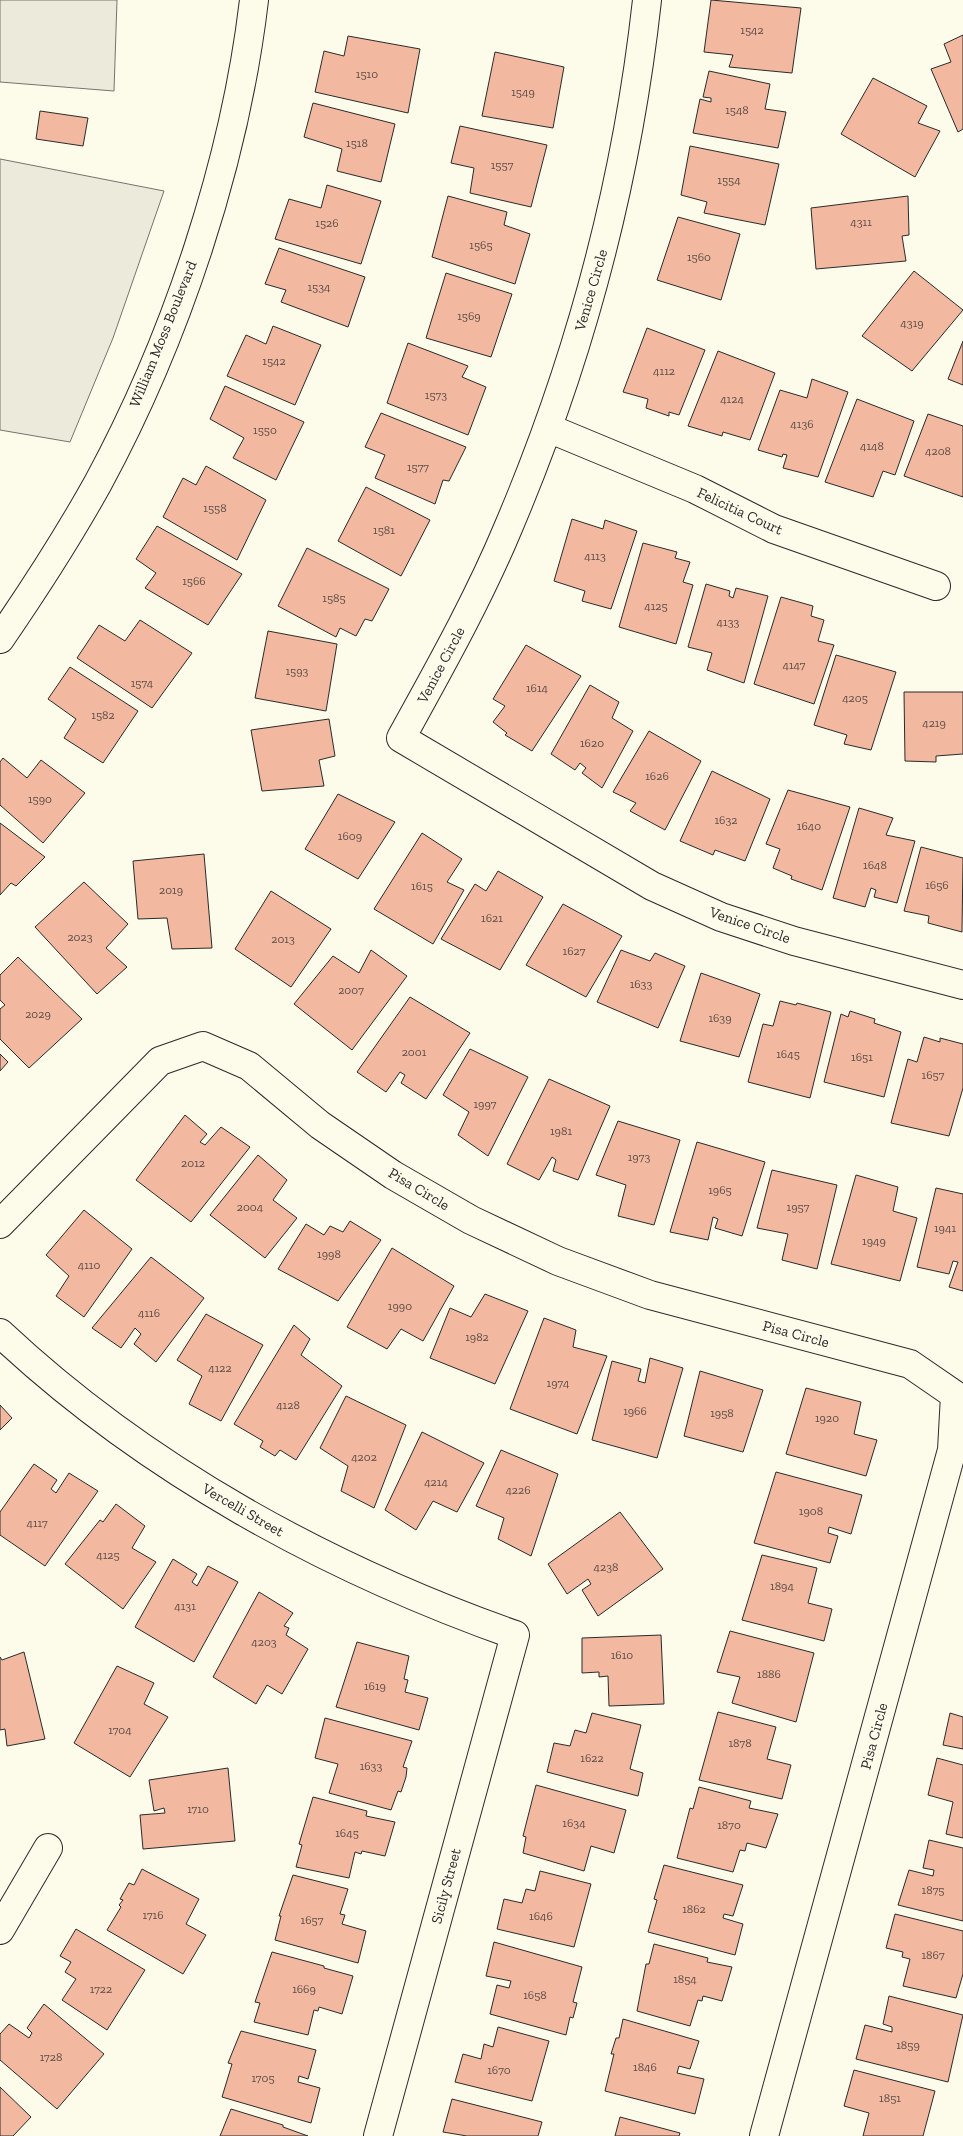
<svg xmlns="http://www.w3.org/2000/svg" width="963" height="2136" font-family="'Zilla Slab',serif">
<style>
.green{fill:#ecebdb;stroke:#74746e}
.building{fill:#f2b8a0;stroke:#2b2b2b}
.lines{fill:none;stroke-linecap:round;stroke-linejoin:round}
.minor-casing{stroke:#2b2b2b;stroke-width:30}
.tertiary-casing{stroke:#2b2b2b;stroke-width:30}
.minor{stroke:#fdfbea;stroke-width:28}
.tertiary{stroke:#fdfbea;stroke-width:28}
.labels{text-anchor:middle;stroke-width:4;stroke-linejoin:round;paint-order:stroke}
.number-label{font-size:12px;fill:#5d4e48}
.street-label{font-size:15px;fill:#2b2b2b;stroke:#fdfbea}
</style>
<rect width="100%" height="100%" fill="#fdfbea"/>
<path class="green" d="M0,0H117L114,91L0,82Z
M0,159L164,191L113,338L70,442L0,430Z"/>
<path class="building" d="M711,0L801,8L792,73L729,67L733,55L704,52Z
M963,35V129L958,132L931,69L951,62L944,44Z
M348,36L420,49L408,113L315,92L324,51L344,56Z
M495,52L564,67L553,128L482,116Z
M709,71L770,84L765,109L786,112L778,148L693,133L700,99L711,102V98L703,97Z
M873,78L927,106L918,123L940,131L915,177L841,134Z
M313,103L395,124L381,182L337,171L342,149L304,137Z
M40,111L88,118L83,146L36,139Z
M460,126L547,145L531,207L470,193L474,168L451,163Z
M690,146L779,164L765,225L704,213L707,202L681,195Z
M327,185L381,201L361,264L275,239L289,199L321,208Z
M448,196L507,212L504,225L530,234L515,284L432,257Z
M908,196L909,235L902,236L906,261L816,269L811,208Z
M678,217L740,234L721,300L657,280Z
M279,248L365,277L348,327L281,302L286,290L265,284Z
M914,271L963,310L912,371L862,336Z
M446,273L512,294L491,357L426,338Z
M273,326L321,345L295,405L227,376L246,335L266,344Z
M647,328L705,350L679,415L669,412V416L646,408L648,399L623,392Z
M963,341V385L948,379Z
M408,343L468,366L462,377L486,387L468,435L387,403Z
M718,351L775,373L750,440L723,432L722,436L688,426Z
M812,379L848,392L818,477L783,468L787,455L783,454L782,457L758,450L780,390L807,398Z
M225,386L304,422L276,480L233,458L244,438L210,419Z
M857,399L914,421L895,475L883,471L873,497L825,482Z
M381,413L466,447L449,481L443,480L435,504L375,478L385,455L365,447Z
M928,414L963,426V497L904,476Z
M206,466L266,500L237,560L163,517L183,478L196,485Z
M366,487L430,520L401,576L338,541Z
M572,519L603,529L605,520L637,531L611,609L582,601L585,591L554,581Z
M157,526L242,574L208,625L145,588L156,573L136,559Z
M643,543L677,552L675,558L690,562L683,582L693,585L676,644L619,627Z
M307,548L389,589L372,621L365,619L356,636L340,628L336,637L278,606Z
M706,584L730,591L729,596L733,598L736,588L768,596L744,683L707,670L712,653L688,647Z
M781,597L813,606L811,616L824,620L818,641L834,645L814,704L754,684Z
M140,620L192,653L152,708L77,658L99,625L125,641Z
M268,631L337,644L326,711L255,698Z
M526,645L581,676L532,751L505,735L507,733L493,722L505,706L493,699Z
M836,655L896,672L871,750L844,744L847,735L814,725Z
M70,667L138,711L103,763L64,738L76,719L48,699Z
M590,685L619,702L612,718L633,731L602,788L582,773L586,768L580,763L575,770L551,754Z
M904,692H963V754L936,756V762L905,761Z
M329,719L335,756L319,760L324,786L262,791L251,730Z
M649,731L701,761L665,830L630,811L636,803L613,792Z
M3,758L27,778L41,760L85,793L43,843L0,805V762Z
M712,771L770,799L745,861L715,850L713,855L680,841Z
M788,790L850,807L822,890L791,879L792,876L773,868L780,849L766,844Z
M338,794L395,822L358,879L305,849Z
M859,808L893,818L886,835L915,841L897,903L874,897L876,890L871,888L865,907L833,898Z
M0,823L45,857L16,886L11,883L0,895Z
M422,833L462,859L447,882L464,890L433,944L374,909Z
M921,847L963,858L962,932L928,923L929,916L904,911Z
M204,854L212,948L172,949L167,918L138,919L133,861Z
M498,871L543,897L500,970L441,939L475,884L486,891Z
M84,882L128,924L106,948L127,967L97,994L35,927Z
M271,891L331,929L291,987L235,949Z
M563,904L622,936L586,997L526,965Z
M371,950L407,976L352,1050L294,1004L333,956L359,973Z
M621,950L650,961L655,953L685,966L658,1028L597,1002Z
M18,957L82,1019L29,1068L0,1039V1009L5,1005L0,1000V975Z
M701,973L760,994L739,1057L680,1041Z
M410,997L470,1033L426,1099L401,1083L405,1075L400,1072L386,1092L357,1072Z
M780,1001L796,1005L797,1003L831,1012L810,1098L748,1082L763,1024L773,1026Z
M850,1011L875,1019L874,1023L901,1032L884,1097L824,1082L841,1014L848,1017Z
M924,1037L940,1042V1038L963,1044V1088L949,1136L891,1123L908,1059L917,1062Z
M470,1049L528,1077L488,1156L458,1135L469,1112L443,1095Z
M0,1054L8,1062L0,1071Z
M549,1079L610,1106L578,1180L553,1171L556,1160L552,1157L539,1180L507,1164Z
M185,1115L207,1134L200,1142L205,1145L221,1127L250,1147L191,1222L136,1180Z
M618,1121L680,1140L654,1225L618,1216L626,1185L596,1175Z
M697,1142L765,1162L742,1236L715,1228L718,1219L713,1217L708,1240L670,1232Z
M258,1155L287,1180L273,1200L297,1218L265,1258L210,1215Z
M772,1170L837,1185L817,1269L782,1260L788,1234L757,1228Z
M856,1175L898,1187L893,1211L917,1218L900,1281L831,1264Z
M936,1188L963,1194V1291L949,1287L958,1262L953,1261L949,1274L917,1267Z
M84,1210L132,1249L84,1317L56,1296L69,1276L46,1255Z
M350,1221L381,1240L338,1301L278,1269L306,1224L324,1235L330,1226L343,1232Z
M392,1248L454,1286L423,1341L401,1329L387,1349L347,1327Z
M151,1257L204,1298L156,1362L134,1344L141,1334L135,1328L121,1348L92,1328Z
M485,1294L528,1311L495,1384L430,1358L450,1308L471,1317Z
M206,1314L263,1345L221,1421L189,1404L202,1376L177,1360Z
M544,1318L576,1330L573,1347L607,1356L577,1434L510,1409Z
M294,1325L310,1339L301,1355L342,1386L296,1460L280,1450L275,1456L260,1447L263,1441L234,1424Z
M650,1358L683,1368L657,1458L592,1440L612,1361L641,1369L638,1381L645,1383Z
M700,1371L763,1390L743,1452L684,1436Z
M806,1388L861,1402L854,1434L877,1440L866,1476L786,1454Z
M346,1396L406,1425L374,1508L341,1491L348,1466L320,1448Z
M0,1405L12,1418L0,1430Z
M422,1432L484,1463L457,1512L433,1501L416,1530L385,1510Z
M501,1450L558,1474L531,1556L498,1539L504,1518L476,1506Z
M34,1464L57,1480L51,1489L56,1493L69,1473L98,1491L45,1566L0,1535V1512Z
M776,1472L862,1495L851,1534L829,1527L828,1533L838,1536L830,1563L754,1543Z
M116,1504L145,1526L132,1548L156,1562L123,1609L65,1564L100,1520L103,1522Z
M620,1512L663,1569L598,1616L582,1590L591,1584L588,1579L567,1594L548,1564Z
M762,1555L817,1568L808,1603L832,1609L824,1641L742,1620Z
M173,1559L197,1574L192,1582L197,1586L208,1566L238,1582L194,1662L135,1627Z
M259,1592L293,1613L284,1626L289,1628L286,1635L308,1649L282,1694L267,1685L256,1704L213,1677Z
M730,1631L814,1653L796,1722L732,1703L740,1677L717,1672Z
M661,1635L664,1704L609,1706L608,1676L599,1677V1672L582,1673V1638Z
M357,1642L409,1656L404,1679L408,1680L405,1692L428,1698L419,1730L336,1707Z
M24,1652L45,1739L7,1746L5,1729L0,1730V1657L2,1660Z
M117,1666L154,1683L144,1704L168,1717L130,1777L74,1743Z
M718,1712L776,1727L767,1759L791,1765L782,1799L699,1780Z
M592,1713L641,1725L630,1769L643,1773L638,1796L547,1772L554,1743L570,1746L575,1730L586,1733Z
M950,1713L963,1717V1749L943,1745Z
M325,1718L412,1741L403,1767L407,1768L406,1777L401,1792L398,1791L391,1810L329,1793L338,1764L315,1758Z
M937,1758L963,1765V1838L946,1834L953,1802L928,1795Z
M228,1768L235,1841L143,1849L140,1815L165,1813L164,1808L154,1811L149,1780Z
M536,1785L626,1810L614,1853L591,1846L584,1871L523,1853L526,1837L523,1836Z
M699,1787L751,1801L749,1808L778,1814L766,1848L747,1843L745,1851L740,1850L733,1872L677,1858L690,1808L693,1809Z
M313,1797L367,1811L366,1816L395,1822L385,1856L362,1851L361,1854L355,1852L349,1878L296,1867L302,1845L299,1844Z
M929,1840L963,1848V1921L898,1905L909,1870L933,1876L934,1870L923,1868Z
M664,1865L743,1885L733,1916L724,1914L723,1918L743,1924L735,1955L648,1932L657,1900L654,1899Z
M142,1869L199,1899L186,1924L206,1935L183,1974L107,1930L121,1907L119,1905L123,1900L120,1899L129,1883L134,1885Z
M540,1871L591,1884L574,1947L497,1929L504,1899L522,1903L526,1889L535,1891Z
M293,1875L348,1889L340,1914L345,1915L342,1924L366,1931L358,1963L275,1940L281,1916H279Z
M895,1914L963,1931V1974L956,1998L903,1986L910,1959L902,1957L903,1952L886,1948Z
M76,1929L145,1970L107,2030L62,2000L76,1979L65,1972L71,1962L60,1956Z
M494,1942L582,1967L573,2002L577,2003L573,2018L570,2017L566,2035L490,2014L497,1985L509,1988L511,1981L486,1976Z
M654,1944L708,1958L707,1962L732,1967L722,2001L703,1996L702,2001L698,2000L690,2026L637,2011L646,1964H649Z
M272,1952L324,1966V1968L353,1976L342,2014L319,2007L318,2011L314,2010L308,2035L254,2022L260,2003L255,2002Z
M889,1996L963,2015L948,2082L856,2059L865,2025L892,2032V2027L883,2024Z
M44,2004L104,2054L57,2109L0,2060V2034L9,2024L29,2038L32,2033L27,2028Z
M623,2019L699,2041L690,2069L679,2066L677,2073L704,2079L695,2114L605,2091L614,2054H611L616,2038H619Z
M498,2027L549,2041L532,2101L455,2082L463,2054L481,2059L484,2044L493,2047Z
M241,2031L316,2050L308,2079L299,2076L298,2082L320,2088L311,2123L222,2097L232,2064L228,2063Z
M854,2070L935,2091L923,2136H863L869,2113L844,2106Z
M0,2087L31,2117L13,2136H0Z
M452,2099L542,2122L538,2136H467L443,2132Z
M231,2109L283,2125V2127L308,2136H220Z
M620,2117L680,2133L679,2136H615Z"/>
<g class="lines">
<defs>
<path id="minor" d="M647,0C627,182 580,359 508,528C478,600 439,669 401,738L652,886L721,917L794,941L963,985
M548,428L695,489L774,529L936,586
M0,1224L160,1061L203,1046L249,1066L320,1125L393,1175L471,1220L558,1261L650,1295L910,1364L955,1395L952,1450L764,2136
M0,1333C146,1470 328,1569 515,1635L378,2136
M0,1930L48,1848"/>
<path id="tertiary" d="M0,639C35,588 68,537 98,483C176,339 235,162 254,0"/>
</defs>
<use href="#minor" class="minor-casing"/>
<use href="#tertiary" class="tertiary-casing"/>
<use href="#minor" class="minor"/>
<use href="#tertiary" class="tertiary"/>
</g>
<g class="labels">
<g class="number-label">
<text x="752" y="34">1542</text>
<text x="367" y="78">1510</text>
<text x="523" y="96">1549</text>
<text x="737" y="114">1548</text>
<text x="357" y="147">1518</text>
<text x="502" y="169">1557</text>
<text x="729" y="184">1554</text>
<text x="861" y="226">4311</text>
<text x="327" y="227">1526</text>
<text x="481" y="249">1565</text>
<text x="699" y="261">1560</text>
<text x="319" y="291">1534</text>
<text x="469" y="320">1569</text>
<text x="912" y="327">4319</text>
<text x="274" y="365">1542</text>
<text x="664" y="375">4112</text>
<text x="436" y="399">1573</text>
<text x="732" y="403">4124</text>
<text x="802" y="428">4136</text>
<text x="265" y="434">1550</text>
<text x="872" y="450">4148</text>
<text x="938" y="455">4208</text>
<text x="418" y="471">1577</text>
<text x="215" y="512">1558</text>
<text x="384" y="534">1581</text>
<text x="595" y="560">4113</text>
<text x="194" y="585">1566</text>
<text x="334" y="602">1585</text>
<text x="656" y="610">4125</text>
<text x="728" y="626">4133</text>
<text x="794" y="669">4147</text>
<text x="297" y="675">1593</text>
<text x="142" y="687">1574</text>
<text x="537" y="692">1614</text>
<text x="855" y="702">4205</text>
<text x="103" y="719">1582</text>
<text x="934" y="727">4219</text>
<text x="592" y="747">1620</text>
<text x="657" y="780">1626</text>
<text x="40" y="803">1590</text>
<text x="726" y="824">1632</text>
<text x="809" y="830">1640</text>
<text x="350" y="840">1609</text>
<text x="875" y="869">1648</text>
<text x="937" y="889">1656</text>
<text x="422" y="890">1615</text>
<text x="171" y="894">2019</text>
<text x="492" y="922">1621</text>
<text x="80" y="941">2023</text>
<text x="283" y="943">2013</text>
<text x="574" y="955">1627</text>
<text x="641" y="988">1633</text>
<text x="351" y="994">2007</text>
<text x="38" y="1018">2029</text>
<text x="720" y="1022">1639</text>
<text x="414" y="1056">2001</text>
<text x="788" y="1058">1645</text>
<text x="862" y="1061">1651</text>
<text x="933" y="1079">1657</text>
<text x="485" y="1108">1997</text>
<text x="561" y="1135">1981</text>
<text x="639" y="1161">1973</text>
<text x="193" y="1167">2012</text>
<text x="720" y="1194">1965</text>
<text x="250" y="1211">2004</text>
<text x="798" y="1211">1957</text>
<text x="945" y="1232">1941</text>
<text x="874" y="1245">1949</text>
<text x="329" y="1258">1998</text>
<text x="89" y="1269">4110</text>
<text x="400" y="1310">1990</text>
<text x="149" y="1317">4116</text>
<text x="477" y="1341">1982</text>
<text x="220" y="1372">4122</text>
<text x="558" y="1387">1974</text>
<text x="288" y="1409">4128</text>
<text x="635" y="1415">1966</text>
<text x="722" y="1417">1958</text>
<text x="827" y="1422">1920</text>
<text x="364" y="1461">4202</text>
<text x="436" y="1486">4214</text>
<text x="518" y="1494">4226</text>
<text x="811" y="1515">1908</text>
<text x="37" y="1527">4117</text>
<text x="108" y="1559">4125</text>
<text x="606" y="1571">4238</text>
<text x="782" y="1590">1894</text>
<text x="185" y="1610">4131</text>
<text x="264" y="1646">4203</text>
<text x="622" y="1659">1610</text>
<text x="769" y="1678">1886</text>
<text x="375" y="1690">1619</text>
<text x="120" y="1734">1704</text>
<text x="740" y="1747">1878</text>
<text x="592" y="1762">1622</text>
<text x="371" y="1770">1633</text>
<text x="198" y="1813">1710</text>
<text x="574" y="1827">1634</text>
<text x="729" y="1829">1870</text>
<text x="347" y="1837">1645</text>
<text x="933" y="1894">1875</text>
<text x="694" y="1913">1862</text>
<text x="153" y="1919">1716</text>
<text x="541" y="1920">1646</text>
<text x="312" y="1924">1657</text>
<text x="933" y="1959">1867</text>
<text x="685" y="1983">1854</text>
<text x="101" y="1993">1722</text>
<text x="304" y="1993">1669</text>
<text x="535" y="1999">1658</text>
<text x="908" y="2049">1859</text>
<text x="51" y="2061">1728</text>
<text x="645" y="2071">1846</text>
<text x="499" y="2074">1670</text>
<text x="263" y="2082">1705</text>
<text x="890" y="2102">1851</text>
</g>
<g class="street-label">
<text transform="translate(591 290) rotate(-74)" y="5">Venice Circle</text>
<text transform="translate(163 334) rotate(-68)" y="5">William Moss Boulevard</text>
<text transform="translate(740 511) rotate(25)" y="5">Felicitia Court</text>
<text transform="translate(441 665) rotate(-62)" y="5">Venice Circle</text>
<text transform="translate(750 925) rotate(19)" y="5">Venice Circle</text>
<text transform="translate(419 1189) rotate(31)" y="5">Pisa Circle</text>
<text transform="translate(796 1334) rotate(15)" y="5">Pisa Circle</text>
<text transform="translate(243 1510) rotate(30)" y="5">Vercelli Street</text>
<text transform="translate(874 1736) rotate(-75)" y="5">Pisa Circle</text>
<text transform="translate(446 1886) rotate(-75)" y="5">Sicily Street</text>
</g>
</g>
</svg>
